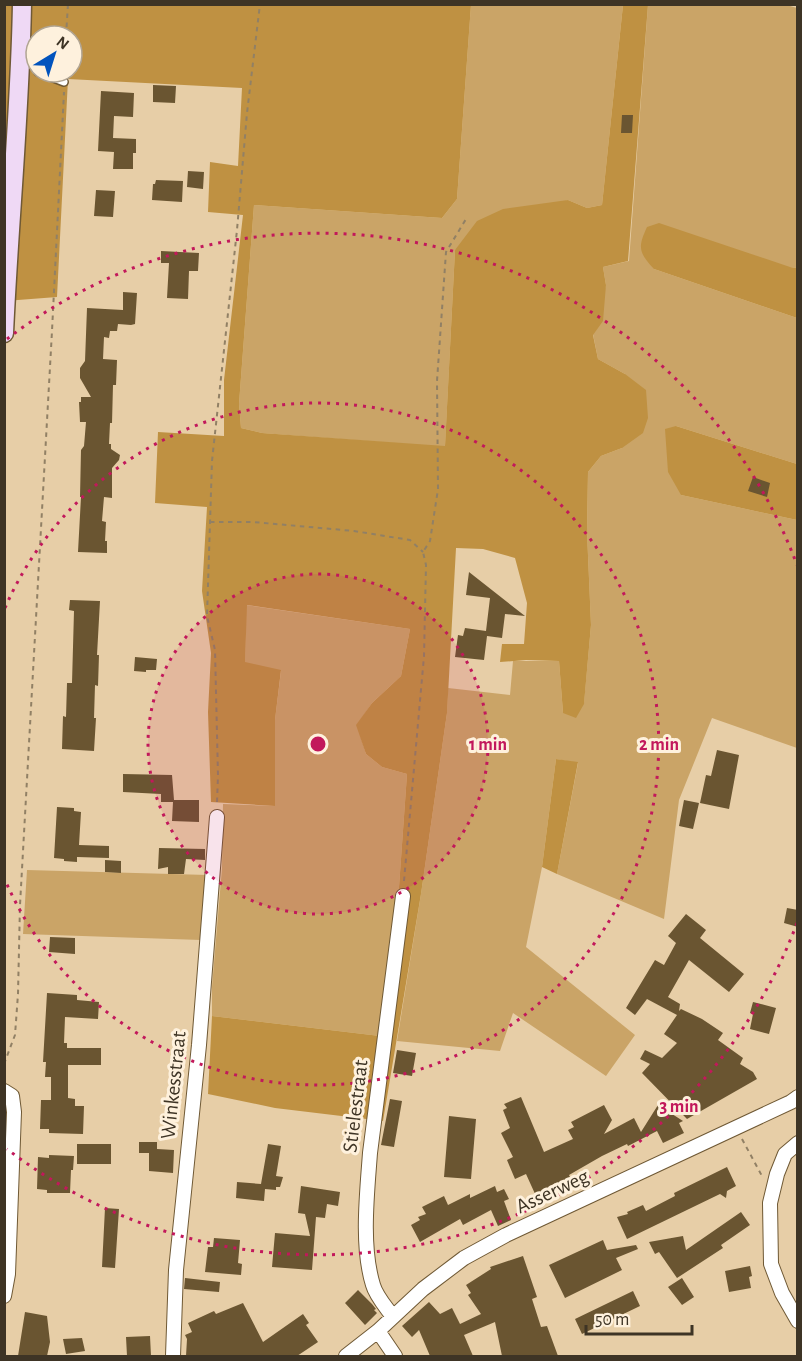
<svg xmlns="http://www.w3.org/2000/svg" width="802" height="1361" font-family="'Alegreya Sans',sans-serif">
<style>
.green{fill:#caa467}
.forest{fill:#bf9142;fill-rule:evenodd}
.building{fill:#6a5531}
.lines{fill:none;stroke-linecap:round;stroke-linejoin:round}
.service-casing{stroke:#6f5935;stroke-width:10}
.minor-casing{stroke:#6f5935;stroke-width:16}
.secondary-casing{stroke:#6f5935;stroke-width:21}
.path{stroke:#918065;stroke-width:2;stroke-dasharray:4.5 4.5;stroke-linecap:butt}
.service{stroke:#fff;stroke-width:7}
.minor{stroke:#fff;stroke-width:14}
.secondary{stroke:#efd9f5;stroke-width:18}
.ring{fill:none;stroke:#c2185b;stroke-width:3;stroke-dasharray:3 6}
.labels{text-anchor:middle;stroke-width:6;stroke-linejoin:round;paint-order:stroke}
.street-label{font-size:21px;fill:#3e3425;stroke:#fef1dd}
.centre{fill:#c2185b;stroke:#fef1dd;stroke-width:3}
.ring-label{font-size:18px;text-anchor:middle;font-weight:bold;fill:#c2185b;stroke:#fef1dd;stroke-width:6;stroke-linejoin:round;paint-order:stroke}
</style>
<rect width="100%" height="100%" fill="#e7cea7"/>
<path class="green" d="M783,4L797,8V268L790,267L654,269L797,318V464L676,426L681,495L797,520V748L712,718L679,800L664,919L557,874L578,763L556,759L542,867L526,947L635,1035L606,1076L513,1013L500,1051L397,1041L421,894L447,713L448,688L510,695L513,661H559L563,713L584,703L591,625L587,532L588,472L601,456L622,448L625,374L598,359L593,334L606,285L603,267L629,261L648,5Z
M471,5H623L602,205L587,208L568,200L455,250L445,447L262,433L241,428L239,404L254,205L442,218L457,199Z
M246,605L410,629L401,676L372,703L357,725L366,754L382,767L407,774L399,887L380,1036L212,1016V987L222,868L223,804L275,806V720L281,671L245,663Z
M27,870L208,875L201,940L23,934Z"/>
<path class="forest" d="M5,5H471L457,199L442,218L254,205L239,404L241,428L262,433L445,446L455,250L477,221L503,209L568,200L587,208L602,205L623,5H648L628,261L603,267L606,285L603,321L593,335L598,359L625,374L646,390L648,418L643,433L622,448L601,456L588,472L587,532L591,625L584,704L576,718L563,713L559,661L526,660L500,662L502,644H524L527,603L515,558L483,549L456,548L447,713L421,894L383,1121L275,1108L208,1094L212,1016L380,1036L399,887L407,774L382,767L366,754L356,725L372,703L401,676L410,629L247,605L245,662L281,670L275,720V806L211,802L208,712L211,653L202,591L207,507L155,503L158,432L224,436V380L243,215L208,212L210,162L238,166L242,88L68,79L57,297L5,301ZM36,36H72V72H36Z
M659,223L790,267L797,268V318L654,269C638,252 638,247 647,227Z
M676,426L797,464V520L681,495L668,472L665,429Z
M556,759L578,762L557,874L542,867Z"/>
<path class="building" d="M153,85L176,86L175,103L153,102Z
M101,91L134,93L133,117L114,116L113,138L136,139V153H133V169H113L114,152L98,151Z
M622,115H633L632,133H621Z
M188,171L204,172L203,189L187,187Z
M156,180L183,181L182,202L152,200L153,184H155Z
M96,190L115,191L113,217L94,216Z
M161,251L199,253L198,271H189L188,299L167,298L169,263H161Z
M123,292L137,293L135,324L131,325L118,324L117,331H110L109,338L104,337L103,359L117,360L116,385H113L112,423H110L109,444H111V449L120,455L119,460L112,468V498L104,497L102,521L106,522L105,541H107V553L78,552L81,497H80L81,450L84,446L86,422H80L79,402H81V397H91L80,378V368L85,361L87,308L123,310Z
M753,477L770,483L767,497L748,491Z
M469,572L525,616L505,614L502,638L487,636L484,660L455,657L458,635L463,636L465,628L486,631L490,598L466,595Z
M70,600L100,601L97,655H99L98,686L95,685L94,718H96L94,751L62,749L63,716L66,717L67,683H72L74,611L69,610Z
M135,657L157,659L156,670H146V672L134,671Z
M717,750L739,755L729,809L700,803L706,775L711,776Z
M123,774L172,775L174,800H199V822L172,821L173,802H161V794L123,792Z
M684,800L699,803L693,829L679,826Z
M57,807L74,808V811L81,812L79,845L109,846V858L77,857V862L64,861V859L54,858Z
M159,848L205,849V860L186,859L184,874H168V867L158,869Z
M105,860L121,861V873L105,872Z
M787,908L798,910V927L784,923Z
M686,914L706,930L700,938L744,974L729,992L689,960L668,997L680,1004L679,1011L681,1009L702,1019L723,1033L718,1040L743,1058L740,1064L753,1072L757,1079L687,1119L642,1073L650,1064L640,1059L645,1050L662,1058L677,1043L664,1034L677,1015L647,999L635,1015L626,1008L655,960L664,965L676,943L668,936Z
M50,937L75,938V954L49,952Z
M47,993L77,995V1000L99,1002L98,1019L65,1017L64,1043H67V1048H101V1065H68V1098L75,1099V1106H84L83,1134L49,1133V1129H40L41,1100H51V1077H45L46,1062H43Z
M753,1002L776,1008L769,1034L750,1029L753,1014L750,1013Z
M397,1050L416,1053L412,1076L393,1073Z
M521,1097L544,1152L573,1139L568,1130L574,1127L571,1122L604,1105L612,1120L604,1134L634,1118L641,1132L658,1105L683,1121L679,1123L684,1133L663,1143L657,1131L628,1146L627,1144L602,1156L569,1175L571,1179L536,1196L526,1174L515,1179L507,1160L513,1157L501,1133L510,1128L503,1110L507,1108L504,1104Z
M390,1099L402,1101L394,1147L381,1145Z
M449,1116L476,1119L471,1179L444,1177Z
M139,1142H157V1149L174,1150L173,1173L149,1171V1153H139Z
M77,1144H111V1164H77Z
M268,1144L281,1146L276,1176L283,1177L280,1187H276V1190L265,1189L264,1201L236,1198L237,1182L261,1184Z
M49,1155L74,1156L73,1170H71L70,1193H47V1190L37,1189L38,1157L49,1158Z
M727,1167L736,1186L727,1191L726,1198L720,1194L627,1239L617,1217L628,1214L627,1212L643,1205L646,1211L675,1196L674,1193Z
M301,1186L340,1192L338,1206L327,1204L325,1218L316,1217L312,1270L272,1267L275,1233L310,1236L305,1214L298,1213Z
M495,1186L497,1192L504,1189L509,1199L504,1201L511,1220L498,1226L491,1210L463,1225L460,1219L420,1242L411,1225L420,1220L418,1217L426,1214L422,1207L444,1196L448,1205L470,1194V1198Z
M105,1208L119,1209L115,1268L102,1267Z
M741,1212L750,1225L721,1245L723,1248L677,1278L659,1252L655,1254L649,1242L683,1236L686,1250Z
M214,1238L240,1240L238,1263L242,1264L241,1275L205,1272L208,1247H213Z
M603,1240L607,1250L636,1245L638,1249L616,1258L622,1270L565,1298L549,1265Z
M523,1256L537,1297L532,1299L541,1327L547,1326L558,1356H502L495,1322L464,1335L473,1356H430L419,1330L412,1337L402,1326L429,1302L440,1314L452,1308L460,1324L481,1314L468,1295L471,1293L466,1285L491,1269L490,1267Z
M750,1266L752,1276L749,1277L751,1288L729,1292L725,1271Z
M185,1278L220,1282L219,1292L184,1289Z
M682,1278L694,1297L682,1305L668,1287Z
M358,1290L372,1304L376,1309L374,1310L377,1313L365,1325L345,1303Z
M633,1291L640,1306L582,1334L575,1319Z
M243,1303L263,1342L303,1314L309,1323L306,1325L318,1342L297,1356H186L187,1339L185,1335L192,1332L188,1323L214,1311L216,1314Z
M25,1312L47,1316L50,1342L47,1356H18Z
M150,1336L151,1356H127L126,1337Z
M82,1338L85,1351L66,1354L63,1339Z"/>
<g class="lines">
<defs>
<path id="service" d="M38,72L64,82"/>
<path id="minor" d="M4,1091L12,1096L14,1112L8,1274L4,1296
M798,1143L785,1154L777,1174L770,1203L771,1264L782,1293L798,1321
M393,1317C386,1307 376,1296 373,1285C361,1246 367,1194 370,1153L403,896
M378,1331L395,1356
M173,1356L176,1270L199,1045L217,817
M346,1356L378,1331L423,1289L464,1258L506,1235L791,1102L798,1097"/>
<path id="secondary" d="M4,333C9,223 20,114 22,4"/>
</defs>
<use href="#service" class="service-casing"/>
<use href="#minor" class="minor-casing"/>
<use href="#secondary" class="secondary-casing"/>
<path class="path" d="M66,36L68,4
M210,522H253L354,531L410,540L423,552
M217,802L218,776L215,650L207,616L212,461L237,230L247,113L260,4
M404,881L424,656L426,565L423,552L430,541L438,489L437,381L446,252L466,219
M4,1064L15,1035L18,994L20,905L52,331L64,92
M742,1139L762,1176"/>
<use href="#service" class="service"/>
<use href="#minor" class="minor"/>
<use href="#secondary" class="secondary"/>
</g>
<circle cx="318" cy="744" r="170" fill="#c2185b" fill-opacity=".12"/>
<g class="ring">
<circle cx="318" cy="744" r="170"/>
<path d="M5 608A341 341 0 1 1 5 880"/>
<path d="M797 923A511 511 0 0 1 7 1149M7 339A511 511 0 0 1 797 565"/>
</g>
<g class="labels">
<g class="street-label">
<text transform="translate(173 1085) rotate(-84)" y="7">Winkesstraat</text>
<text transform="translate(355 1106) rotate(-83)" y="7">Stielestraat</text>
<text transform="translate(552 1191) rotate(-25)" y="7">Asserweg</text>
</g>
</g>
<circle cx="318" cy="744" r="9" class="centre"/>
<g class="ring-label">
<text x="488" y="750">1 min</text>
<text x="659" y="750">2 min</text>
<text x="679" y="1112">3 min</text>
</g>
<rect width="802" height="1361" fill="none" stroke="#3e3425" stroke-width="12"/>
<g transform="translate(54 54) rotate(38)"><circle r="28" fill="#fef1dd" stroke="#b1a593" stroke-width="1.5"/>
<path d="M0-4.5L10 22L0 15L-10 22Z" fill="#0153bd"/>
<text y="-9" font-size="16" font-weight="bold" text-anchor="middle" fill="#3e3425">N</text>
</g>
<path d="M586 1325v9h106v-9" fill="none" stroke="#3e3425" stroke-width="3"/>
<text x="595" y="1325" font-size="18" fill="#3e3425" stroke="#fef1dd" stroke-width="4.5" paint-order="stroke">50 m</text>
</svg>
